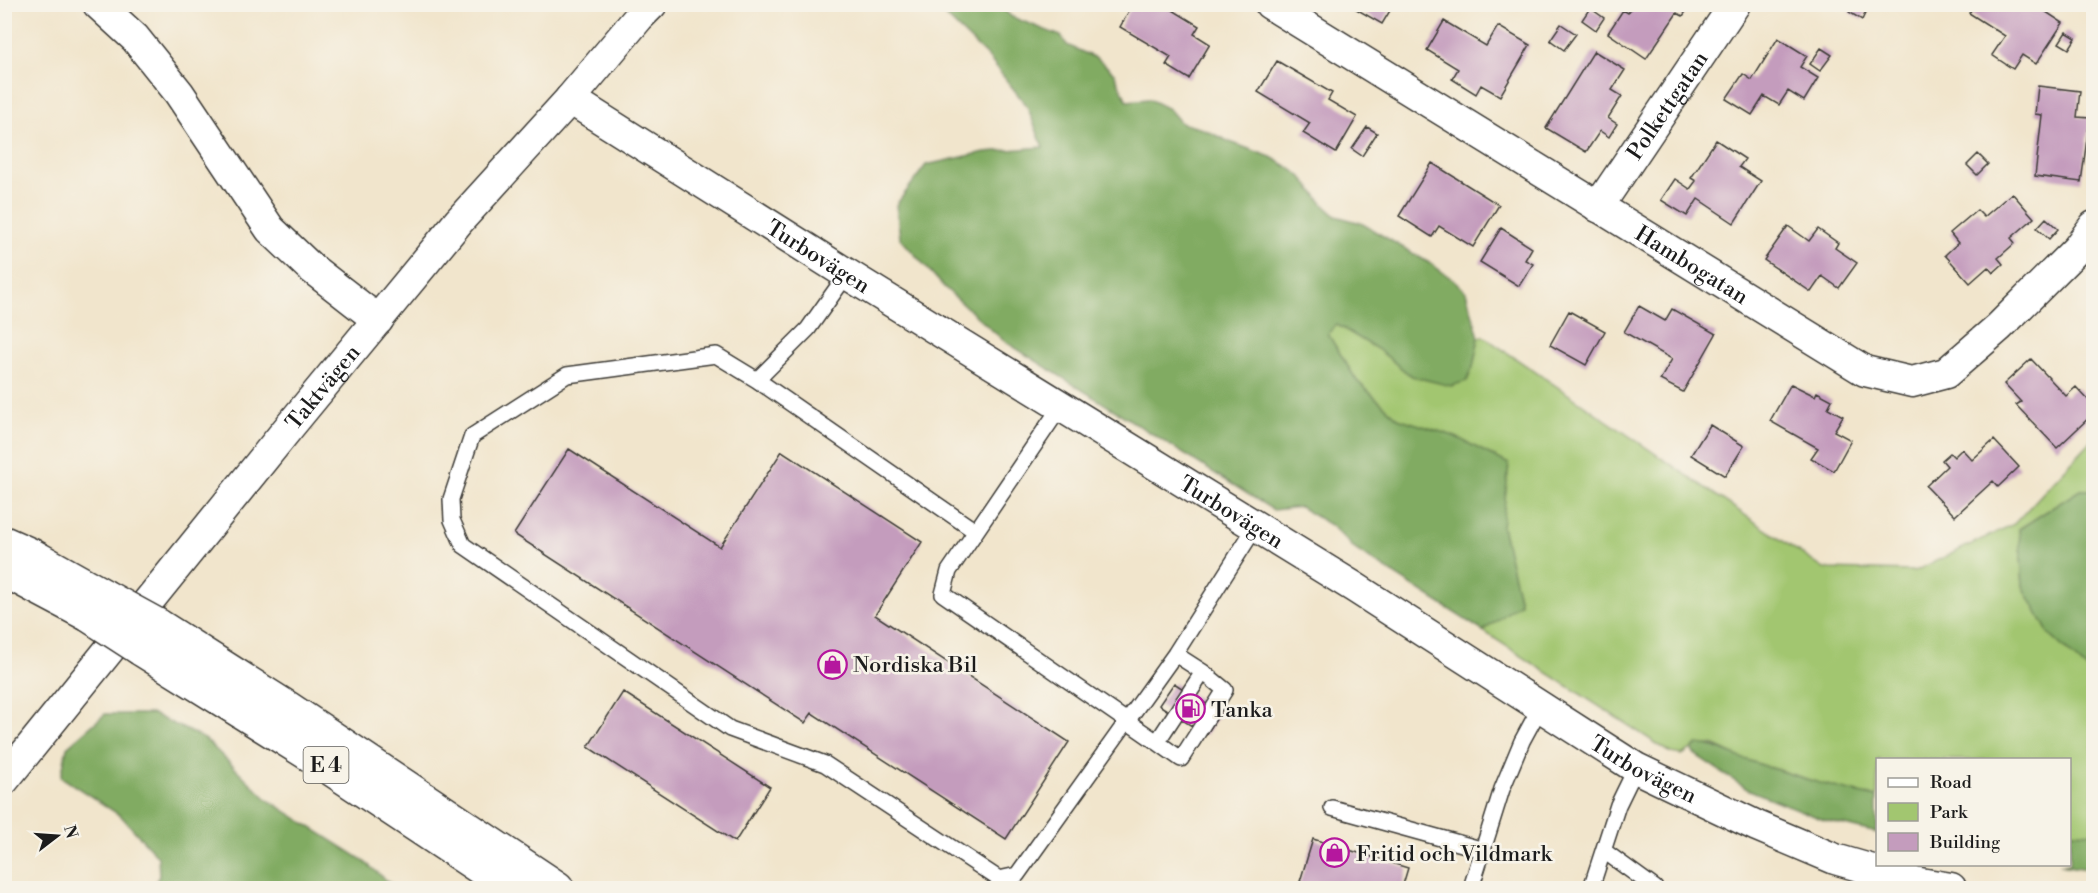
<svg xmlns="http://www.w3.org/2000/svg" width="2098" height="893" font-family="'Libre Bodoni',serif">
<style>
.green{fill:#a2c670;stroke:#5f7146;stroke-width:1.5}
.forest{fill:#81ab62;stroke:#4e643f;stroke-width:1.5}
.building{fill:#c49cbd}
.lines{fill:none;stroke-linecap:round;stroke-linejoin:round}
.service-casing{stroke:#3c3a36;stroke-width:18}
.minor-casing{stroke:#3c3a36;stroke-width:33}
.trunk-casing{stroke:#3c3a36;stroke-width:36}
.service{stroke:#fff;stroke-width:15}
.minor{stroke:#fff;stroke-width:30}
.trunk{stroke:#fff;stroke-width:33}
.trunk-bridge-casing{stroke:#3c3a36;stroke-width:36;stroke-linecap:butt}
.trunk-bridge{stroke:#fff;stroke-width:33}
.labels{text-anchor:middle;stroke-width:5;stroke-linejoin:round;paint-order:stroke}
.shield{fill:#f7f3e8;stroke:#5e5c59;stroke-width:1.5}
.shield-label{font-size:21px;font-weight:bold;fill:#1c1c1c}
.street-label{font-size:22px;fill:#1c1c1c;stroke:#f7f3e8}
.poi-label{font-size:22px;fill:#1c1c1c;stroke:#f7f3e8;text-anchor:start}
</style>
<rect width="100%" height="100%" fill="#f7f3e8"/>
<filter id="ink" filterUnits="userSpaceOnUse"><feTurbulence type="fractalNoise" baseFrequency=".0167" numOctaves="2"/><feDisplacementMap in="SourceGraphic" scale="12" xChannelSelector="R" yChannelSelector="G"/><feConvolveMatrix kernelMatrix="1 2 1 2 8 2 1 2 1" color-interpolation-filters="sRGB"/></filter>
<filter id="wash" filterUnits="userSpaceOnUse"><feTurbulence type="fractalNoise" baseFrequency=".008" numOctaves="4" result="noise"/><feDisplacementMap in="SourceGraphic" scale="24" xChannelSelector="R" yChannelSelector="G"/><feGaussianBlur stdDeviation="1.35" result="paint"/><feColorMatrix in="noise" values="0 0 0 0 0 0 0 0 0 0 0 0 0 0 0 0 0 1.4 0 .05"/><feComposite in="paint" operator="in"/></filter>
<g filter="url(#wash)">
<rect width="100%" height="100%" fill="#f1e5cc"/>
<path class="green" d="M1336,324L1379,350L1411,376L1473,367L1479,337L1483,336L1824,569L1915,571L2014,524L2093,439V490H2080L2019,529L2023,586L2049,634L2093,675V833L2070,832V760H1878L1877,797L1839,789L1743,759L1713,745H1698L1682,755L1671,753L1483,631L1520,603L1502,527L1503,501L1407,422L1398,418L1357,381L1327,334Z"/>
<path class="forest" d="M934,5H998L1012,17L1061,36L1067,45L1098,59L1114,73L1127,101L1149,99L1169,109L1181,123L1203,129L1230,142L1271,157L1288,167L1301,176L1325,206L1336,216L1361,223L1431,264L1455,281L1466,292L1479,337L1473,367L1467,381L1451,386L1411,376L1379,350L1336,324L1328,334L1357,381L1398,418L1454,436L1509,464L1502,527L1520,603L1483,631L1356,550L1332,526L1300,507L1273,510L1004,341L944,287L900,238L896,205L926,165L985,152L1043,147L1027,106L988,57Z
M2080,490H2093V675L2049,634L2023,586L2019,529Z
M105,714H153L205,739L268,800L361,859L396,888H152L159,876L158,857L121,816L61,777L67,747Z
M1698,744C1719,746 1728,754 1747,760C1790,775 1833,788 1877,797V833L1824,820L1747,789L1693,753L1692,749Z
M2070,832L2093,833V870L2060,865L2070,864Z"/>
<g id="blocks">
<path class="building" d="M1133,4H1163L1199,26L1194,34L1210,44L1189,79L1166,65L1171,57L1120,27Z
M1352,4H1394L1382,24L1351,6Z
M1634,4H1686L1689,7L1683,16L1677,13L1646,59L1608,33L1623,10L1628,13Z
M1853,4L1869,5L1862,20L1849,12Z
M1975,4H2021L2027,8L2029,4H2034L2063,23L2036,64L2022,55L2013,69L1992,55L2005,36L1969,13Z
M1590,8L1604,18L1596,30L1582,20Z
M1444,21L1486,46L1498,26L1530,45L1500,96L1481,85L1476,94L1452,79L1458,69L1427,50Z
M1561,24L1576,34L1564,50L1550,40Z
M2066,32L2076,38L2069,49L2059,43Z
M1778,38L1807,56L1800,67L1818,78L1804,101L1788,91L1779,105L1764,96L1752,115L1726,99L1743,74L1752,80Z
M1821,48L1832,55L1820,71L1810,64Z
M1594,51L1625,70L1612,90L1622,96L1608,118L1617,124L1609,137L1600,131L1586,152L1546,128Z
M1277,61L1332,93L1328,100L1357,117L1336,153L1303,133L1310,123L1258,92Z
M2038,86L2080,91L2077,117L2090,118L2081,182L2035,176L2042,115L2035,114Z
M1367,127L1377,133L1362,156L1352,149Z
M1716,140L1745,159L1739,167L1761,181L1734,223L1698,199L1687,216L1661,200L1675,179L1690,189L1696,181L1691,178Z
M1978,154L1988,164L1977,175L1967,165Z
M1432,163L1499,205L1473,247L1439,226L1432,237L1399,216Z
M2012,193L2034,218L2011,238L2015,243L1998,258L2003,264L1993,273L1988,267L1970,283L1945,255L1958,243L1950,233L1977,210L1984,217Z
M2046,218L2058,229L2049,239L2037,228Z
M1788,226L1809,241L1818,229L1838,243L1835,248L1857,263L1839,288L1822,276L1811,292L1764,260Z
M1501,228L1532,248L1525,260L1533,264L1519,286L1480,262Z
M1639,306L1665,321L1672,309L1716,334L1683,392L1660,380L1672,359L1624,332Z
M1569,311L1605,331L1586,365L1550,345Z
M2031,359L2066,396L2076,387L2094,406V413L2057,448L2016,405L2021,402L2004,384Z
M1791,384L1815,396L1817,392L1832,400L1828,408L1843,416L1834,431L1851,440L1834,471L1811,458L1818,448L1770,421Z
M1710,425L1744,446L1725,476L1691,455Z
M1994,440L2019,467L1998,487L1993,481L1955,516L1926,486L1947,466L1942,460L1950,453L1954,457L1962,449L1972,460Z
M569,449L720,547L782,451L922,542L875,615L1069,742L1006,839L812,713L805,723L514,534Z
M1174,683L1220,713L1206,735L1159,705Z
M623,692L770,787L735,842L588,747Z
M1313,839L1408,868L1402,888H1298Z"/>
</g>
</g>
<g filter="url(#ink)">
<use href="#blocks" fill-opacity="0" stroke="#3c3a36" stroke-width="1.5"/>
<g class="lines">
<defs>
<path id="service" d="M847,274L808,329L757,380L716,355L567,375L472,436L451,499L452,520L463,545L730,729L825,764L999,879L1017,875L1175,654L1256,526
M757,380L975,531
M1061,406L949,571L943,594L1157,742L1203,672L1175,654
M1157,742L1181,759L1225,690L1203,672
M1332,808L1484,850
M1604,851L1655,888
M1471,888L1502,789L1522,741L1541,706
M1591,888L1618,805L1636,768"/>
<g id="minor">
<path d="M98,4L135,38L179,93L270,229L310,267L378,320"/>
<path id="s1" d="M1270,4L1865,371L1912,382L1946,373L1999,327L2077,249L2094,226"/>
<path id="s2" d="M570,99L847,274L1354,587L1636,768L1757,826L1835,859L1914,882L1951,888"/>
<path id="s3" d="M1598,207L1735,4"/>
<path id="s4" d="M4,780L290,426L459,221L570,99L639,17L652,4"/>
</g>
<path id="trunk" d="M4,543L31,555L104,596
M4,570L87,614
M157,625L289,709L557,888
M141,649L306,752L511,888"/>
</defs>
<use href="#service" class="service-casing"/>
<use href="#minor" class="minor-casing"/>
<use href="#trunk" class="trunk-casing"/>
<use href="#service" class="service"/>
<use href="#minor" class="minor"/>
<use href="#trunk" class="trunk"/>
<defs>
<path id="trunk-bridge" d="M104,596L157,625
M87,614L141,649"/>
</defs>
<use href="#trunk-bridge" class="trunk-bridge-casing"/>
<use href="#trunk-bridge" class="trunk-bridge"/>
</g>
</g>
<defs>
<symbol id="shop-ring" viewBox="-11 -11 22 22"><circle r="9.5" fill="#f7f3e8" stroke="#b5179e" stroke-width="1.5"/><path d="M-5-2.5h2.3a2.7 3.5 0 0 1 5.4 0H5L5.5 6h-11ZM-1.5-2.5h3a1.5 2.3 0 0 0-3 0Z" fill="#b5179e"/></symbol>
<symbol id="fuel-ring" viewBox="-11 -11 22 22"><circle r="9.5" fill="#f7f3e8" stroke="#b5179e" stroke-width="1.5"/><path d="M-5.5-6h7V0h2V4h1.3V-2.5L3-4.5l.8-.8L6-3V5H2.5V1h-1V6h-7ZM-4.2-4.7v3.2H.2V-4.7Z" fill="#b5179e"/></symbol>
</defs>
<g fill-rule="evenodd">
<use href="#shop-ring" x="816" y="648" width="33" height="33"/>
<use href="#fuel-ring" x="1174" y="692" width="33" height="33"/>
<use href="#shop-ring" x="1318" y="836" width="33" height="33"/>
</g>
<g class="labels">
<rect class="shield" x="303.5" y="747" width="45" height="36" rx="4.5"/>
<g class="shield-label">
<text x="326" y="772">E 4</text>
</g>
<g class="street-label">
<text dy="8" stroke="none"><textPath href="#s3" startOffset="123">Polkettgatan</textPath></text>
<text dy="8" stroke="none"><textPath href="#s2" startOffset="294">Turbovägen</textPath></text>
<text dy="8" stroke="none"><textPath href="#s1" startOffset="496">Hambogatan</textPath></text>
<text dy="8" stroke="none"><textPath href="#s4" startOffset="506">Taktvägen</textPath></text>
<text dy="8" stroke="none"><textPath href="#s2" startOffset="780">Turbovägen</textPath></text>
<text dy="8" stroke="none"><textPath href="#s2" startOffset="1266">Turbovägen</textPath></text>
</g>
<g class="poi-label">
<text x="853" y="672">Nordiska Bil</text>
<text x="1211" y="717">Tanka</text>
<text x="1356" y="861">Fritid och Vildmark</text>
</g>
</g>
<rect width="2098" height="893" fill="none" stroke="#f7f3e8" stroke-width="24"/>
<rect x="1876" y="758" width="195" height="108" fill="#f7f3e8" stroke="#9f9d96" stroke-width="1.5"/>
<rect x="1888" y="778" width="30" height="9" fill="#ffffff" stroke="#9f9d96" stroke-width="1.5"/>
<text x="1930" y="788" font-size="18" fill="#1c1c1c">Road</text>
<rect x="1888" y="803" width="30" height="18" fill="#a2c670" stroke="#9f9d96" stroke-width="1.5"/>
<text x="1930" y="818" font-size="18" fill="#1c1c1c">Park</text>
<rect x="1888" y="833" width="30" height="18" fill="#c49cbd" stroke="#9f9d96" stroke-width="1.5"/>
<text x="1930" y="848" font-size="18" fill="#1c1c1c">Building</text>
<g transform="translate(57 836) rotate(73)" stroke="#f7f3e8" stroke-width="4.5" paint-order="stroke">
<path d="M0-4.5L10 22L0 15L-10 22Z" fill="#1c1c1c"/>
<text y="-9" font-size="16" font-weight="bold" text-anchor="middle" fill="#1c1c1c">N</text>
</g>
</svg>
